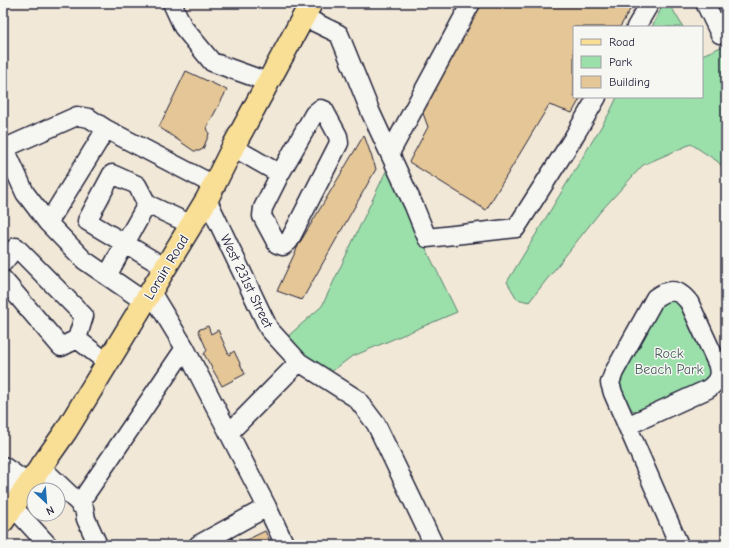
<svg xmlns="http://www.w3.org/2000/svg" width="729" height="548" font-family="'Comic Neue',sans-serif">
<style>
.green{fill:#9bdfaa;stroke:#5e8072}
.building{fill:#e4c697;stroke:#22223b}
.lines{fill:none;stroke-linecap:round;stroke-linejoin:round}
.minor-casing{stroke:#22223b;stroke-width:21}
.major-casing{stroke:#22223b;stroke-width:25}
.minor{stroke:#f6f6f2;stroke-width:18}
.major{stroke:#f9df96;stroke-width:22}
.labels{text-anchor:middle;stroke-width:3;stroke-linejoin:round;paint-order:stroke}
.street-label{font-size:14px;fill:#22223b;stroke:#f6f6f2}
.park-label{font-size:14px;fill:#465b5c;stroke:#f6f6f2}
</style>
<rect width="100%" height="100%" fill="#f1e8d7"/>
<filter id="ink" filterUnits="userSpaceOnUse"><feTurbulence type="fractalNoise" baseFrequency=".025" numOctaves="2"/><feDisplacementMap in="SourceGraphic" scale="8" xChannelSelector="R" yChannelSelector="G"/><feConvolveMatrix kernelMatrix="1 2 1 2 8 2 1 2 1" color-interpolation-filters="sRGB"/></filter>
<g filter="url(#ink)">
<path class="green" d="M664,3H669L683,27H652Z
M721,47L726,48V171L717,161L691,144L643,165L600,212L529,302L517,299L507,282L610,112L617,97H702V55Z
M387,169L457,312L351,357L327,375L287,337L322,306Z
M671,300L679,304L709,369C710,373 710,376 707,380L641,410L636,411L632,410C627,403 619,389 621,380L662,305L665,302Z"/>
<path class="building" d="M480,3H634L620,27H574V97H581L572,113L549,105L486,210L409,162L428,127L420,105Z
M186,71L227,90L207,127L209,134L203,149L199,151H194L159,127Z
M364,135L376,169L302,300L277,291L299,244Z
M208,326L211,334L218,330L229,355L234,351L245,374L222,386L204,354L207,350L198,330Z
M265,531L272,545H236Z
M232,538L235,545H218Z"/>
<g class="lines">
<defs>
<path id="minor" d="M172,3L183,27L212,62L268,82
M705,3L720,34L726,31
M304,17L339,34L371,113L414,206L427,238L516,228L572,140L597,97
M636,27L650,3
M3,144L25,193L48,223L84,260L145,302
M233,147L280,174L263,208L262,216L277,244L283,246L289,241L339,143L338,136L324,110L320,109L314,114L280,174
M5,148L77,116L89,118L106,129L214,185
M390,153L471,3
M207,199L269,329L299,362L357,399L376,424L434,545
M48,223L106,129
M3,263L16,247L84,316L77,339L61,347L3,279
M166,268L87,221L112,174L137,185L147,204L192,225
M107,276L147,204
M151,292L185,348L267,507L198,545
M77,339L108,363
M627,426L708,389C718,382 721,375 717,363L689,302C687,300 685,297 682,295C673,288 663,292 655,298L614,372L610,383L613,393L679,545
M229,433L299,362
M3,466L29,484
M41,467L84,508L86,519L98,545
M3,486L19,498
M79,504L185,348
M13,507L48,545
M267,507L285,545"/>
<path id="major" d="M3,521L66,431L207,199L233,147L311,3"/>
</defs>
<use href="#minor" class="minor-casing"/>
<use href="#major" class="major-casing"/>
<use href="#minor" class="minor"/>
<use href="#major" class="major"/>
</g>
</g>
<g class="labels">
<g class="street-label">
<text transform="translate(166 267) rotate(-59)" y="5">Lorain Road</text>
<text transform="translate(247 281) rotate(64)" y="5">West 231st Street</text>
</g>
<g class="park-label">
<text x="669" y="358">Rock<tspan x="669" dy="16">Beach Park</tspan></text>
</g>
</g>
<rect width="729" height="548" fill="none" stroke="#f6f6f2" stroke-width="16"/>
<rect x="8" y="8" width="713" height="532" fill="none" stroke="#22223b" stroke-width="1.5" filter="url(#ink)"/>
<rect x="573" y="26" width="130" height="72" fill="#f6f6f2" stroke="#a1a1a9"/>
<rect x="581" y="39" width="20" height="6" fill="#f9df96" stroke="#a1a1a9"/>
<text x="609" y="46" font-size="12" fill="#22223b">Road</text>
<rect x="581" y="56" width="20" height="12" fill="#9bdfaa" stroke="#a1a1a9"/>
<text x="609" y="66" font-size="12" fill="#22223b">Park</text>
<rect x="581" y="76" width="20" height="12" fill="#e4c697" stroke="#a1a1a9"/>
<text x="609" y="86" font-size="12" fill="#22223b">Building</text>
<g transform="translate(46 502) rotate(154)"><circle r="19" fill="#f6f6f2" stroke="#a1a1a9"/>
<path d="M0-3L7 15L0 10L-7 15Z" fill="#1f6fb2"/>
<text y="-6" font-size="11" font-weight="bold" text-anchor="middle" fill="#22223b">N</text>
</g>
</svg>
